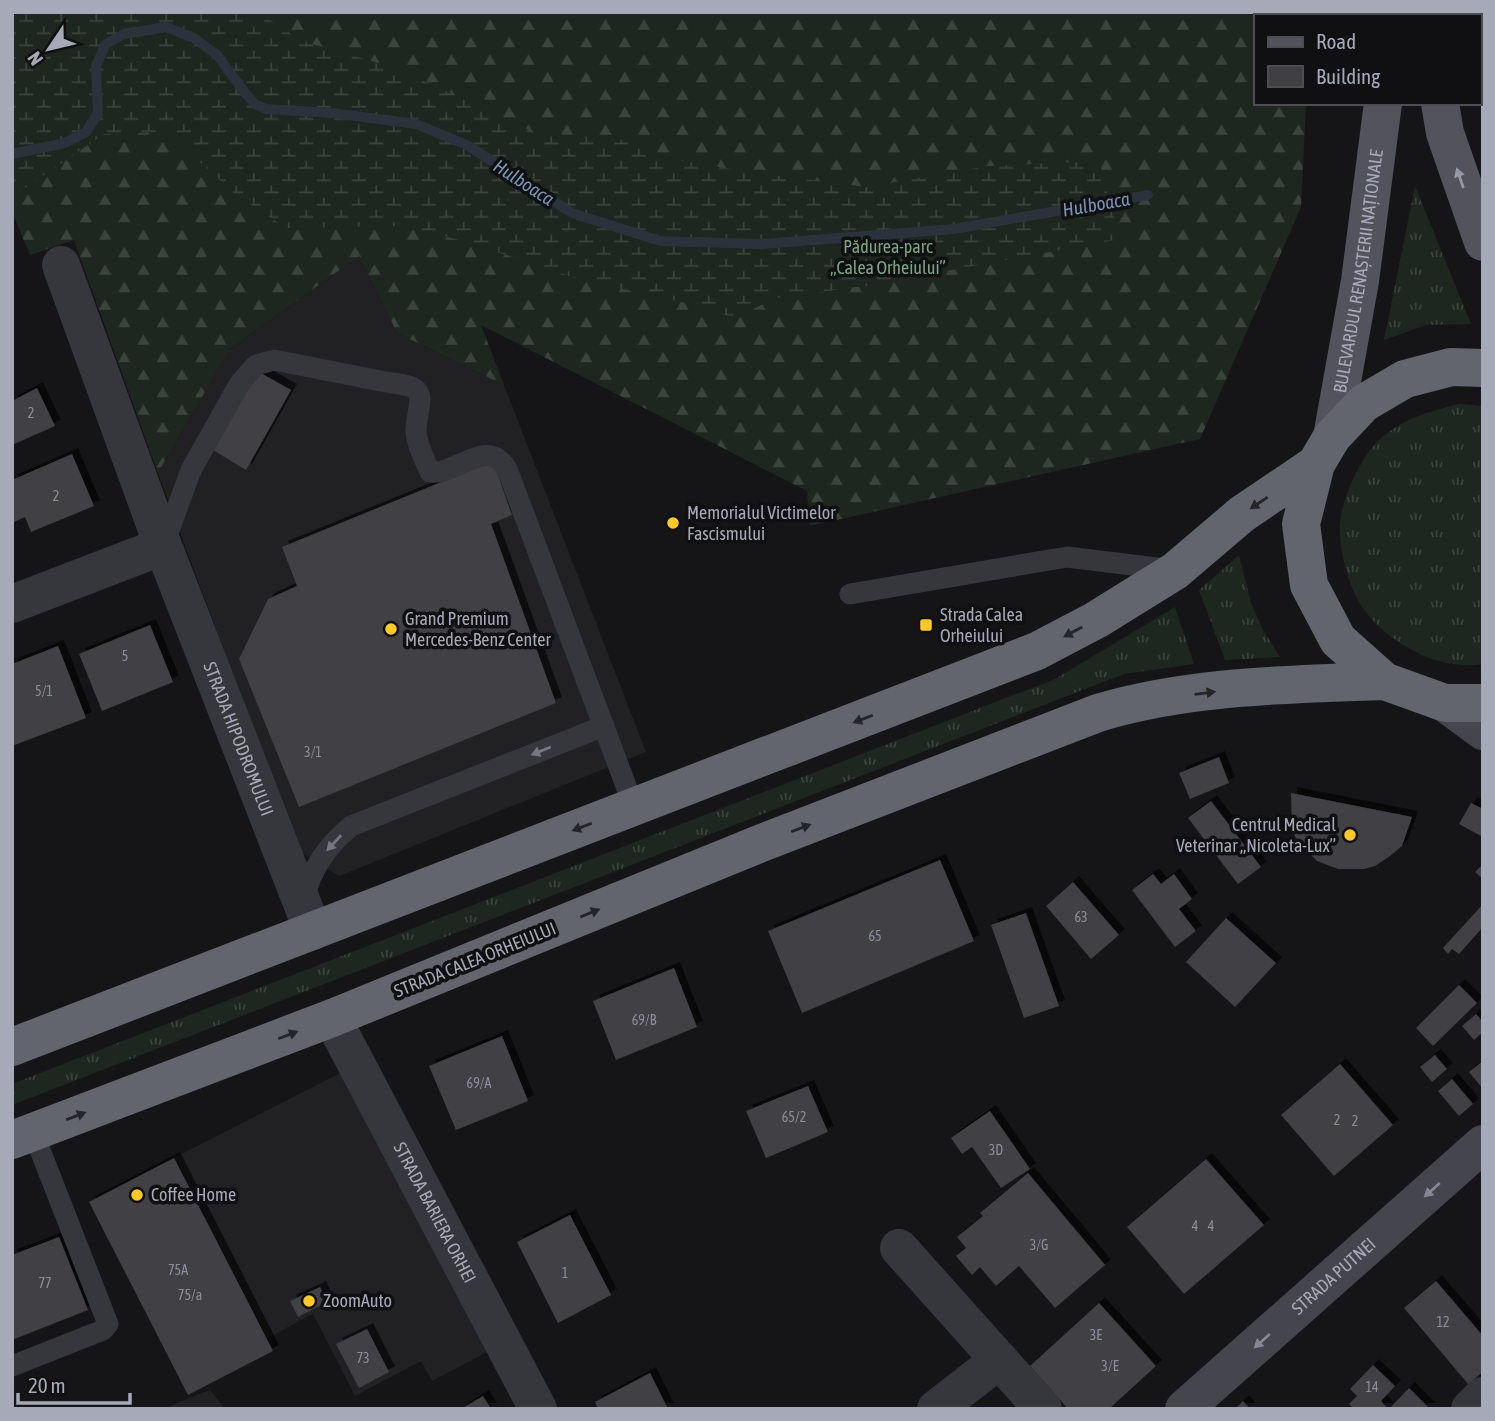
<svg xmlns="http://www.w3.org/2000/svg" width="1495" height="1421" font-family="'Asap Condensed',sans-serif">
<style>
.built{fill:#212124}
.grass{fill:url(#grass-tufts)}
.forest{fill:url(#forest-firs)}
.wetland{fill:url(#wetland-marsh)}
.lines{fill:none;stroke-linecap:round;stroke-linejoin:round}
.stream{stroke:#2a333c;stroke-width:10}
.building{fill:#3f3f44;filter:url(#shadow)}
.lane{stroke:#36363d;stroke-width:21}
.street{stroke:#36363d;stroke-width:38}
.secondary{stroke:#44454d;stroke-width:38}
.primary{stroke:#52535c;stroke-width:38}
.highway{stroke:#62646e;stroke-width:38}
.oneway{fill:#9599a6}
.oneway2{fill:#242529}
.oneway3{fill:#747681}
.oneway4{fill:#848793}
.poi-dot{fill:#ffca26;stroke:#101012;stroke-width:2.5}
.labels{text-anchor:middle;stroke-width:7;stroke-linejoin:round;paint-order:stroke}
.number-label{font-size:14px;fill:#8c8f9b}
.park-label{font-size:18px;fill:#7ca582;stroke:#101012}
.street-label{font-size:18px;fill:#a6aab8;stroke:#101012}
.poi-label{font-size:18px;fill:#a6aab8;stroke:#101012;text-anchor:start}
.water-label{font-size:19px;font-style:italic;fill:#7b95b6;stroke:#101012}
</style>
<defs>
<pattern id="grass-tufts" width="24" height="20" patternUnits="userSpaceOnUse" patternTransform="scale(1.75)"><rect width="24" height="20" fill="#1d261f"/><path d="M3 7l-1-3M5 7V3M7 7l1-3M15 17l-1-3M17 17v-4M19 17l1-3" fill="none" stroke="#3b433d"/></pattern>
<pattern id="forest-firs" width="22" height="20" patternUnits="userSpaceOnUse" patternTransform="scale(1.75)"><rect width="22" height="20" fill="#1d261f"/><path d="M5 1l3.5 6h-7zM16 11l3.5 6h-7z" fill="#3b433d"/></pattern>
<pattern id="wetland-marsh" width="20" height="14" patternUnits="userSpaceOnUse" patternTransform="scale(1.75)"><rect width="20" height="14" fill="#1d261f"/><path d="M1 5h8M5 5V1M11 12h8M15 12V8" fill="none" stroke="#3b433d"/></pattern>
<filter id="shadow"><feDropShadow dx="6" dy="-6" stdDeviation="0" flood-color="#0009"/></filter>
</defs>
<rect width="100%" height="100%" fill="#151517"/>
<path class="built" d="M359,256L397,333L504,385L646,752L339,876L298,850L158,473L230,349Z
M346,1070L491,1350L432,1381L421,1361L355,1396L313,1314L267,1338L174,1158Z
M210,1390L225,1409H162Z"/>
<path class="grass" d="M1415,186L1471,324L1426,325L1384,340Z
M1459,404L1483,406V664C1461,668 1435,662 1416,652C1396,642 1376,627 1363,608C1348,587 1338,547 1340,522C1343,496 1360,459 1378,441C1401,419 1430,411 1459,404Z
M1239,555L1251,603L1263,630L1280,657L1225,660L1199,590Z
M1175,607L1194,664L1124,674L12,1105V1084L1055,679Z"/>
<path class="forest" d="M12,12H1311V16H1255V103H1306L1301,207L1200,439L810,526L807,491L481,325L504,385L397,333L359,256L230,349L158,473L74,240L30,255L12,212Z"/>
<path class="wetland" d="M12,12H258L302,41L396,68L535,133L616,138L672,159L749,172L866,187L989,166L1099,161L1120,239L871,285L776,298L735,318L686,303L581,280L464,241L401,226L286,228L235,194L167,132L104,134L12,197Z"/>
<g class="lines">
<path class="stream" d="M12,154L65,143L86,132L98,113L96,66L106,44L124,34L166,27L194,38L217,55L246,94L255,104L266,109L332,113L416,124L467,145L572,213L660,241L761,244L954,229L1148,195"/>
</g>
<path class="building" d="M257,371L291,390L246,470L213,450Z
M37,388L55,426L12,445V401Z
M72,454L94,506L31,532L25,517L12,523V480Z
M493,461L512,515L491,524L556,703L299,807L239,659L268,599L297,586L282,547Z
M150,625L173,682L102,711L79,654Z
M58,646L86,718L12,746V664Z
M1219,757L1229,783L1190,799L1179,773Z
M1291,793L1412,817L1402,846L1390,856L1375,866L1364,869H1338L1317,861L1297,841L1292,829Z
M1211,801L1261,867L1238,884L1188,818Z
M1471,803L1483,809L1481,836L1459,824Z
M940,860L974,941L802,1013L768,931Z
M1483,864V879L1475,872Z
M1153,874L1161,884L1174,874L1192,899L1179,909L1196,931L1175,947L1132,890Z
M1073,882L1119,935L1091,959L1046,906Z
M1483,904V927L1459,954L1452,949L1448,954L1443,948Z
M1026,913L1059,1006L1024,1018L991,925Z
M1226,918L1276,963L1235,1007L1186,962Z
M674,968L697,1027L616,1060L593,1001Z
M1459,985L1477,1003L1433,1046L1416,1028Z
M1476,1014L1483,1022V1032L1474,1040L1462,1026Z
M502,1036L528,1101L456,1130L429,1066Z
M1435,1055L1447,1069L1432,1082L1420,1067Z
M1483,1061V1089L1469,1072Z
M1340,1064L1393,1125L1334,1176L1281,1115Z
M1452,1079L1473,1104L1459,1116L1438,1091Z
M808,1086L828,1132L766,1158L746,1111Z
M990,1111L1030,1169L1001,1188L972,1147L962,1154L951,1138Z
M174,1158L273,1351L188,1395L89,1202Z
M1206,1159L1264,1225L1184,1294L1127,1227Z
M1028,1173L1105,1265L1055,1308L1019,1266L996,1286L980,1267L972,1275L956,1256L966,1248L957,1237L983,1216L980,1213Z
M570,1215L611,1295L558,1323L517,1242Z
M59,1237L88,1310L12,1340V1255Z
M1436,1281L1483,1336V1372L1468,1384L1404,1308Z
M320,1287L327,1302L298,1317L290,1301Z
M1099,1303L1156,1366L1109,1409H1068L1030,1366Z
M367,1329L389,1372L359,1388L336,1344Z
M1373,1365L1395,1386L1381,1401L1388,1409H1354L1349,1404L1357,1396L1350,1389Z
M650,1373L668,1409H598L595,1402Z
M1409,1388L1430,1409H1389Z
M483,1396L491,1409H461Z
M1243,1401L1250,1409H1235Z"/>
<g class="lines">
<path class="lane" d="M164,544L191,470L240,383L256,365L274,360L391,383C432,387 418,399 416,429C415,441 425,460 430,472C457,476 486,435 507,469L634,807
M850,594L1067,557L1173,570
M303,900C313,867 325,848 351,826L604,726
M12,1366L103,1330L108,1324L33,1132"/>
<g class="street">
<path id="s1" d="M61,265L163,546L313,931"/>
<path d="M12,604L163,546"/>
<path id="s2" d="M332,1018L538,1409"/>
<path d="M899,1248L1043,1409"/>
<path d="M936,1409L999,1360"/>
<path d="M1470,1409L1483,1396"/>
</g>
<g class="secondary">
<path d="M1445,703L1483,731"/>
<path id="s3" d="M1184,1409L1483,1144"/>
</g>
<g class="primary">
<path d="M1426,12L1427,16"/>
<path d="M1395,16V12"/>
<path d="M1440,103L1445,133L1483,242"/>
<path id="s4" d="M1332,437L1360,281L1383,103"/>
</g>
<path class="highway" d="M1483,368L1451,367L1405,379L1364,403L1332,437L1316,464L1301,524L1309,585L1338,640L1384,681L1445,703H1483
M12,1047L1037,651L1096,620L1175,571L1242,514L1316,464
M12,1140L332,1018L759,844L1098,713C1187,686 1291,684 1384,681"/>
</g>
<defs><path id="oneway-solid" d="M-6-.8H1V-3.2L6.5 0L1 3.2V.8H-6Z" transform="scale(1.75)"/></defs>
<use class="oneway" href="#oneway-solid" transform="translate(1460 178) rotate(-109)"/>
<g class="oneway2">
<use href="#oneway-solid" transform="translate(1259 503) rotate(146)"/>
<use href="#oneway-solid" transform="translate(1073 632) rotate(152)"/>
<use href="#oneway-solid" transform="translate(1205 693) rotate(-7)"/>
<use href="#oneway-solid" transform="translate(863 719) rotate(159)"/>
<use href="#oneway-solid" transform="translate(582 827) rotate(159)"/>
<use href="#oneway-solid" transform="translate(801 828) rotate(-21)"/>
<use href="#oneway-solid" transform="translate(590 913) rotate(-22)"/>
<use href="#oneway-solid" transform="translate(288 1035) rotate(-21)"/>
<use href="#oneway-solid" transform="translate(76 1116) rotate(-21)"/>
</g>
<g class="oneway3">
<use href="#oneway-solid" transform="translate(541 751) rotate(158)"/>
<use href="#oneway-solid" transform="translate(334 843) rotate(133)"/>
</g>
<g class="oneway4">
<use href="#oneway-solid" transform="translate(1432 1190) rotate(138)"/>
<use href="#oneway-solid" transform="translate(1262 1341) rotate(138)"/>
</g>
<g class="poi-dot">
<circle cx="673" cy="523" r="7"/>
<rect x="919" y="618" width="14" height="14" rx="3.5"/>
<circle cx="391" cy="629" r="7"/>
<circle cx="1350" cy="835" r="7"/>
<circle cx="137" cy="1195" r="7"/>
<circle cx="309" cy="1301" r="7"/>
</g>
<g class="labels">
<g class="number-label">
<text x="31" y="418">2</text>
<text x="56" y="501">2</text>
<text x="125" y="661">5</text>
<text x="44" y="696">5/1</text>
<text x="313" y="757">3/1</text>
<text x="1081" y="922">63</text>
<text x="875" y="941">65</text>
<text x="644" y="1025">69/B</text>
<text x="479" y="1088">69/A</text>
<text x="794" y="1122">65/2</text>
<text x="1337" y="1125">2</text>
<text x="1355" y="1126">2</text>
<text x="996" y="1155">3D</text>
<text x="1195" y="1231">4</text>
<text x="1211" y="1231">4</text>
<text x="1039" y="1250">3/G</text>
<text x="178" y="1275">75A</text>
<text x="565" y="1278">1</text>
<text x="45" y="1288">77</text>
<text x="190" y="1300">75/a</text>
<text x="1443" y="1327">12</text>
<text x="1096" y="1340">3E</text>
<text x="363" y="1363">73</text>
<text x="1110" y="1371">3/E</text>
<text x="1372" y="1392">14</text>
</g>
<g class="park-label">
<text x="888" y="253">Pădurea-parc<tspan x="888" dy="21">„Calea Orheiului”</tspan></text>
</g>
<g class="street-label">
<text dy="6" stroke="none"><textPath href="#s4" startOffset="168">BULEVARDUL RENAȘTERII NAȚIONALE</textPath></text>
<text dy="6" stroke="none"><textPath href="#s1" startOffset="506">STRADA HIPODROMULUI</textPath></text>
<text transform="translate(475 960) rotate(-22)" y="6">STRADA CALEA ORHEIULUI</text>
<text dy="6" stroke="none"><textPath href="#s2" startOffset="220">STRADA BARIERA ORHEI</textPath></text>
<text dy="6" stroke="none"><textPath href="#s3" startOffset="200">STRADA PUTNEI</textPath></text>
</g>
<g class="poi-label">
<text x="687" y="519">Memorialul Victimelor<tspan x="687" dy="21">Fascismului</tspan></text>
<text x="940" y="621">Strada Calea<tspan x="940" dy="21">Orheiului</tspan></text>
<text x="405" y="625">Grand Premium<tspan x="405" dy="21">Mercedes-Benz Center</tspan></text>
<text x="1336" y="831" text-anchor="end">Centrul Medical<tspan x="1336" dy="21">Veterinar „Nicoleta-Lux”</tspan></text>
<text x="151" y="1201">Coffee Home</text>
<text x="323" y="1307">ZoomAuto</text>
</g>
<g class="water-label">
<text transform="translate(524 182) rotate(33)" y="7">Hulboaca</text>
<text transform="translate(1096 204) rotate(-10)" y="7">Hulboaca</text>
</g>
</g>
<rect width="1495" height="1421" fill="none" stroke="#a6aab8" stroke-width="28"/>
<rect x="1254" y="14" width="228" height="91" fill="#101012" stroke="#4c4e54" stroke-width="2"/>
<rect x="1268" y="37" width="35" height="10" fill="#52535c" stroke="#4c4e54" stroke-width="2"/>
<text x="1316" y="49" font-size="21" fill="#a6aab8">Road</text>
<rect x="1268" y="66" width="35" height="21" fill="#3f3f44" stroke="#4c4e54" stroke-width="2"/>
<text x="1316" y="84" font-size="21" fill="#a6aab8">Building</text>
<g transform="translate(49 49) rotate(235)" stroke="#101012" stroke-width="5" paint-order="stroke">
<path d="M0-5L12 26L0 18L-12 26Z" fill="#a6aab8"/>
<text y="-10" font-size="19" font-weight="bold" text-anchor="middle" fill="#a6aab8">N</text>
</g>
<path d="M18 1393v10h112v-10" fill="none" stroke="#a6aab8" stroke-width="3.5"/>
<text x="28" y="1393" font-size="21" fill="#a6aab8" stroke="#101012" stroke-width="5" paint-order="stroke">20 m</text>
</svg>
